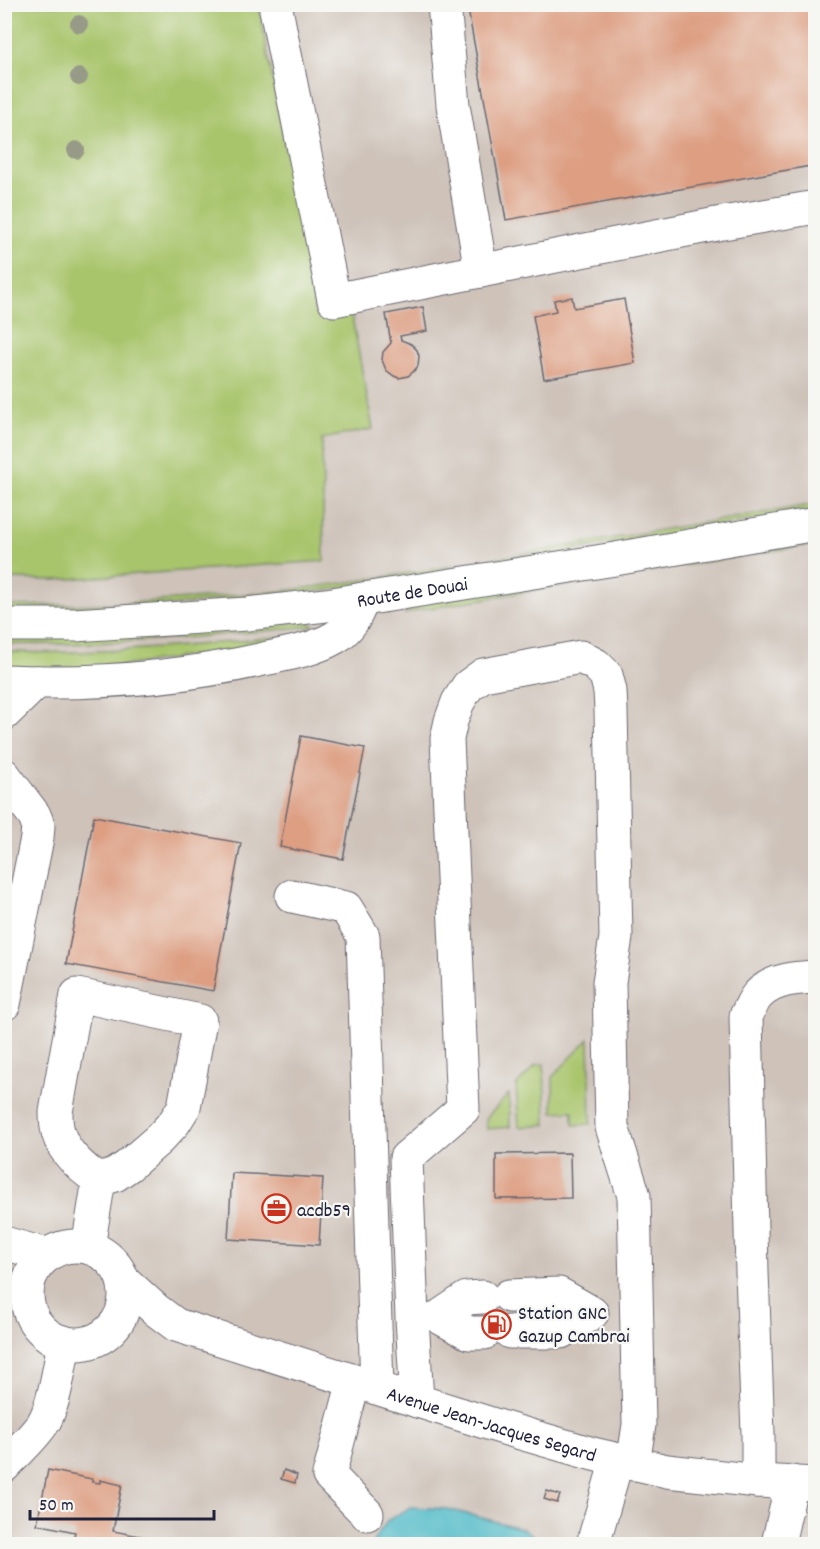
<svg xmlns="http://www.w3.org/2000/svg" width="820" height="1549" font-family="Dekko,sans-serif">
<style>
.industrial{fill:#cec2b9}
.green{fill:#a8c56c;stroke:#657454;stroke-width:1.5}
.water{fill:#4dbac7;stroke:#386e81;stroke-width:1.5}
.building{fill:#dd9e82}
.lines{fill:none;stroke-linecap:round;stroke-linejoin:round}
.minor-tunnel{stroke:#c6c0b3;stroke-width:33;stroke-dasharray:33 16;stroke-linecap:butt}
.minor-casing{stroke:#6a6770;stroke-width:35}
.major-casing{stroke:#6a6770;stroke-width:35}
.minor{stroke:#fff;stroke-width:33}
.major{stroke:#fff;stroke-width:33}
.tree{fill:#989a88}
.labels{text-anchor:middle;stroke-width:4.5;stroke-linejoin:round;paint-order:stroke}
.street-label{font-size:20px;fill:#22223b;stroke:#f6f6f2}
.poi-label{font-size:20px;fill:#22223b;stroke:#f6f6f2;text-anchor:start}
</style>
<rect width="100%" height="100%" fill="#f6f6f2"/>
<filter id="ink" filterUnits="userSpaceOnUse"><feTurbulence type="fractalNoise" baseFrequency=".0167" numOctaves="2"/><feDisplacementMap in="SourceGraphic" scale="12" xChannelSelector="R" yChannelSelector="G"/><feConvolveMatrix kernelMatrix="1 2 1 2 8 2 1 2 1" color-interpolation-filters="sRGB"/></filter>
<filter id="wash" filterUnits="userSpaceOnUse"><feTurbulence type="fractalNoise" baseFrequency=".008" numOctaves="4" result="noise"/><feDisplacementMap in="SourceGraphic" scale="24" xChannelSelector="R" yChannelSelector="G"/><feGaussianBlur stdDeviation="1.35" result="paint"/><feColorMatrix in="noise" values="0 0 0 0 0 0 0 0 0 0 0 0 0 0 0 0 0 1.4 0 .05"/><feComposite in="paint" operator="in"/></filter>
<g filter="url(#wash)">
<rect width="100%" height="100%" fill="#efe7d1"/>
<path class="industrial" d="M5,5H815V1544H5Z"/>
<path class="green" d="M5,5H259L315,312L350,306L373,429L322,439L324,561L54,580L5,579Z
M815,504V510L336,589L176,605L5,611V606C97,606 190,601 281,591C399,577 515,555 632,535C693,524 754,515 815,504Z
M815,539V544L511,594L424,609L404,614L411,608L422,603Z
M310,622L314,626C211,636 108,646 5,644V639Z
M315,633L306,639L110,668H5V652C108,655 212,644 315,633Z
M589,1039L591,1124L573,1125V1111L553,1112V1076Z
M544,1064L546,1125L519,1127L516,1086L536,1065Z
M509,1094L510,1127L487,1129L486,1118Z"/>
<path class="water" d="M411,1507L448,1509L524,1529L545,1544H373L374,1540L388,1520Z"/>
<g id="blocks">
<path class="building" d="M467,4H816V165L506,220Z
M572,297L574,308L624,299L635,363L544,379L533,316L556,311L554,300Z
M423,307L427,331L400,336L401,340L411,344L417,350L419,356L418,366L413,372L408,376L399,378L394,376L386,370L382,360L383,352L391,343L386,314Z
M301,736L365,748L343,859L280,847Z
M94,816L241,843L213,991L66,964Z
M570,1153L571,1198L496,1199V1154Z
M232,1173L323,1178L319,1245L228,1239Z
M483,1293H509L510,1340H484Z
M48,1470L92,1479V1482L100,1483V1480L122,1485L113,1531L171,1542V1544H72L75,1532L37,1524Z
M284,1470L297,1475L295,1483L281,1479Z
M547,1491L560,1495L557,1503L544,1499Z"/>
</g>
</g>
<g filter="url(#ink)">
<use href="#blocks" fill-opacity="0" stroke="#6a6770" stroke-width="1.5"/>
<g class="lines">
<path class="minor-tunnel" d="M483,1315H510"/>
<defs>
<g id="minor">
<path d="M275,4L334,300L717,224L816,207"/>
<path d="M444,4L453,105L481,271"/>
<path d="M4,681C91,685 179,678 264,659C287,654 313,650 334,638C350,629 356,616 363,599"/>
<path d="M4,714L37,682"/>
<path d="M4,775L34,815L38,825L37,838L4,1004"/>
<path d="M292,896L346,908L363,936L377,1388"/>
<path d="M4,1243L47,1255"/>
<circle cx="76" cy="1295" r="49"/>
<path d="M88,1247L99,1180L115,1175L128,1166L159,1139L174,1123L184,1107L200,1021L77,995L56,1112C56,1117 56,1122 57,1127C60,1149 81,1168 99,1180"/>
<path id="s1" d="M124,1281L156,1310L176,1325L507,1429L593,1454L667,1471L758,1481L816,1484"/>
<path d="M509,1296L559,1294L592,1313L561,1332H510"/>
<path d="M483,1297L467,1298L439,1317L469,1333H484"/>
<path d="M354,1381L329,1475L367,1514"/>
<path d="M417,1401L412,1318L406,1158L463,1109L447,739L451,721L458,702L468,686L483,675L581,657L596,665L606,675L610,691L611,710L616,937L609,982L612,1127L634,1196L639,1425L633,1464"/>
<path d="M4,1466C18,1451 35,1437 45,1420C55,1401 60,1364 64,1342"/>
<path d="M758,1481V1434L752,1272L746,1016C750,1009 753,1000 758,995C773,979 796,978 816,977"/>
<path d="M593,1544L617,1460"/>
<path d="M778,1544L792,1482"/>
</g>
<g id="major">
<path id="s2" d="M4,625H74L247,614L326,605L615,559L816,524"/>
</g>
</defs>
<use href="#minor" class="minor-casing"/>
<use href="#major" class="major-casing"/>
<use href="#minor" class="minor"/>
<use href="#major" class="major"/>
</g>
<g class="tree">
<circle cx="79" cy="24" r="9"/>
<circle cx="79" cy="77" r="9"/>
<circle cx="76" cy="150" r="9"/>
</g>
</g>
<defs>
<symbol id="office-ring" viewBox="-11 -11 22 22"><circle r="9.5" fill="#f6f6f2" stroke="#c8321e" stroke-width="1.5"/><path d="M-6-3h4V-5.5h4V-3h4V5H-6ZM-1-4.5V-3h2v-1.5ZM-6 0V1H6V0Z" fill="#c8321e"/></symbol>
<symbol id="fuel-ring" viewBox="-11 -11 22 22"><circle r="9.5" fill="#f6f6f2" stroke="#c8321e" stroke-width="1.5"/><path d="M-5.5-6h7V0h2V4h1.3V-2.5L3-4.5l.8-.8L6-3V5H2.5V1h-1V6h-7ZM-4.2-4.7v3.2H.2V-4.7Z" fill="#c8321e"/></symbol>
</defs>
<g fill-rule="evenodd">
<use href="#office-ring" x="260" y="1192" width="33" height="33"/>
<use href="#fuel-ring" x="480" y="1308" width="33" height="33"/>
</g>
<g class="labels">
<g class="street-label">
<text dy="7" stroke="none"><textPath href="#s2" startOffset="410">Route de Douai</textPath></text>
<text dy="7" stroke="none"><textPath href="#s1" startOffset="399">Avenue Jean-Jacques Segard</textPath></text>
</g>
<g class="poi-label">
<text x="297" y="1216">acdb59</text>
<text x="518" y="1319">Station GNC<tspan x="518" dy="23">Gazup Cambrai</tspan></text>
</g>
</g>
<rect width="820" height="1549" fill="none" stroke="#f6f6f2" stroke-width="24"/>
<path d="M30 1510v9h184v-9" fill="none" stroke="#22223b" stroke-width="3"/>
<text x="39" y="1510" font-size="18" fill="#22223b" stroke="#f6f6f2" stroke-width="4.5" paint-order="stroke">50 m</text>
</svg>
